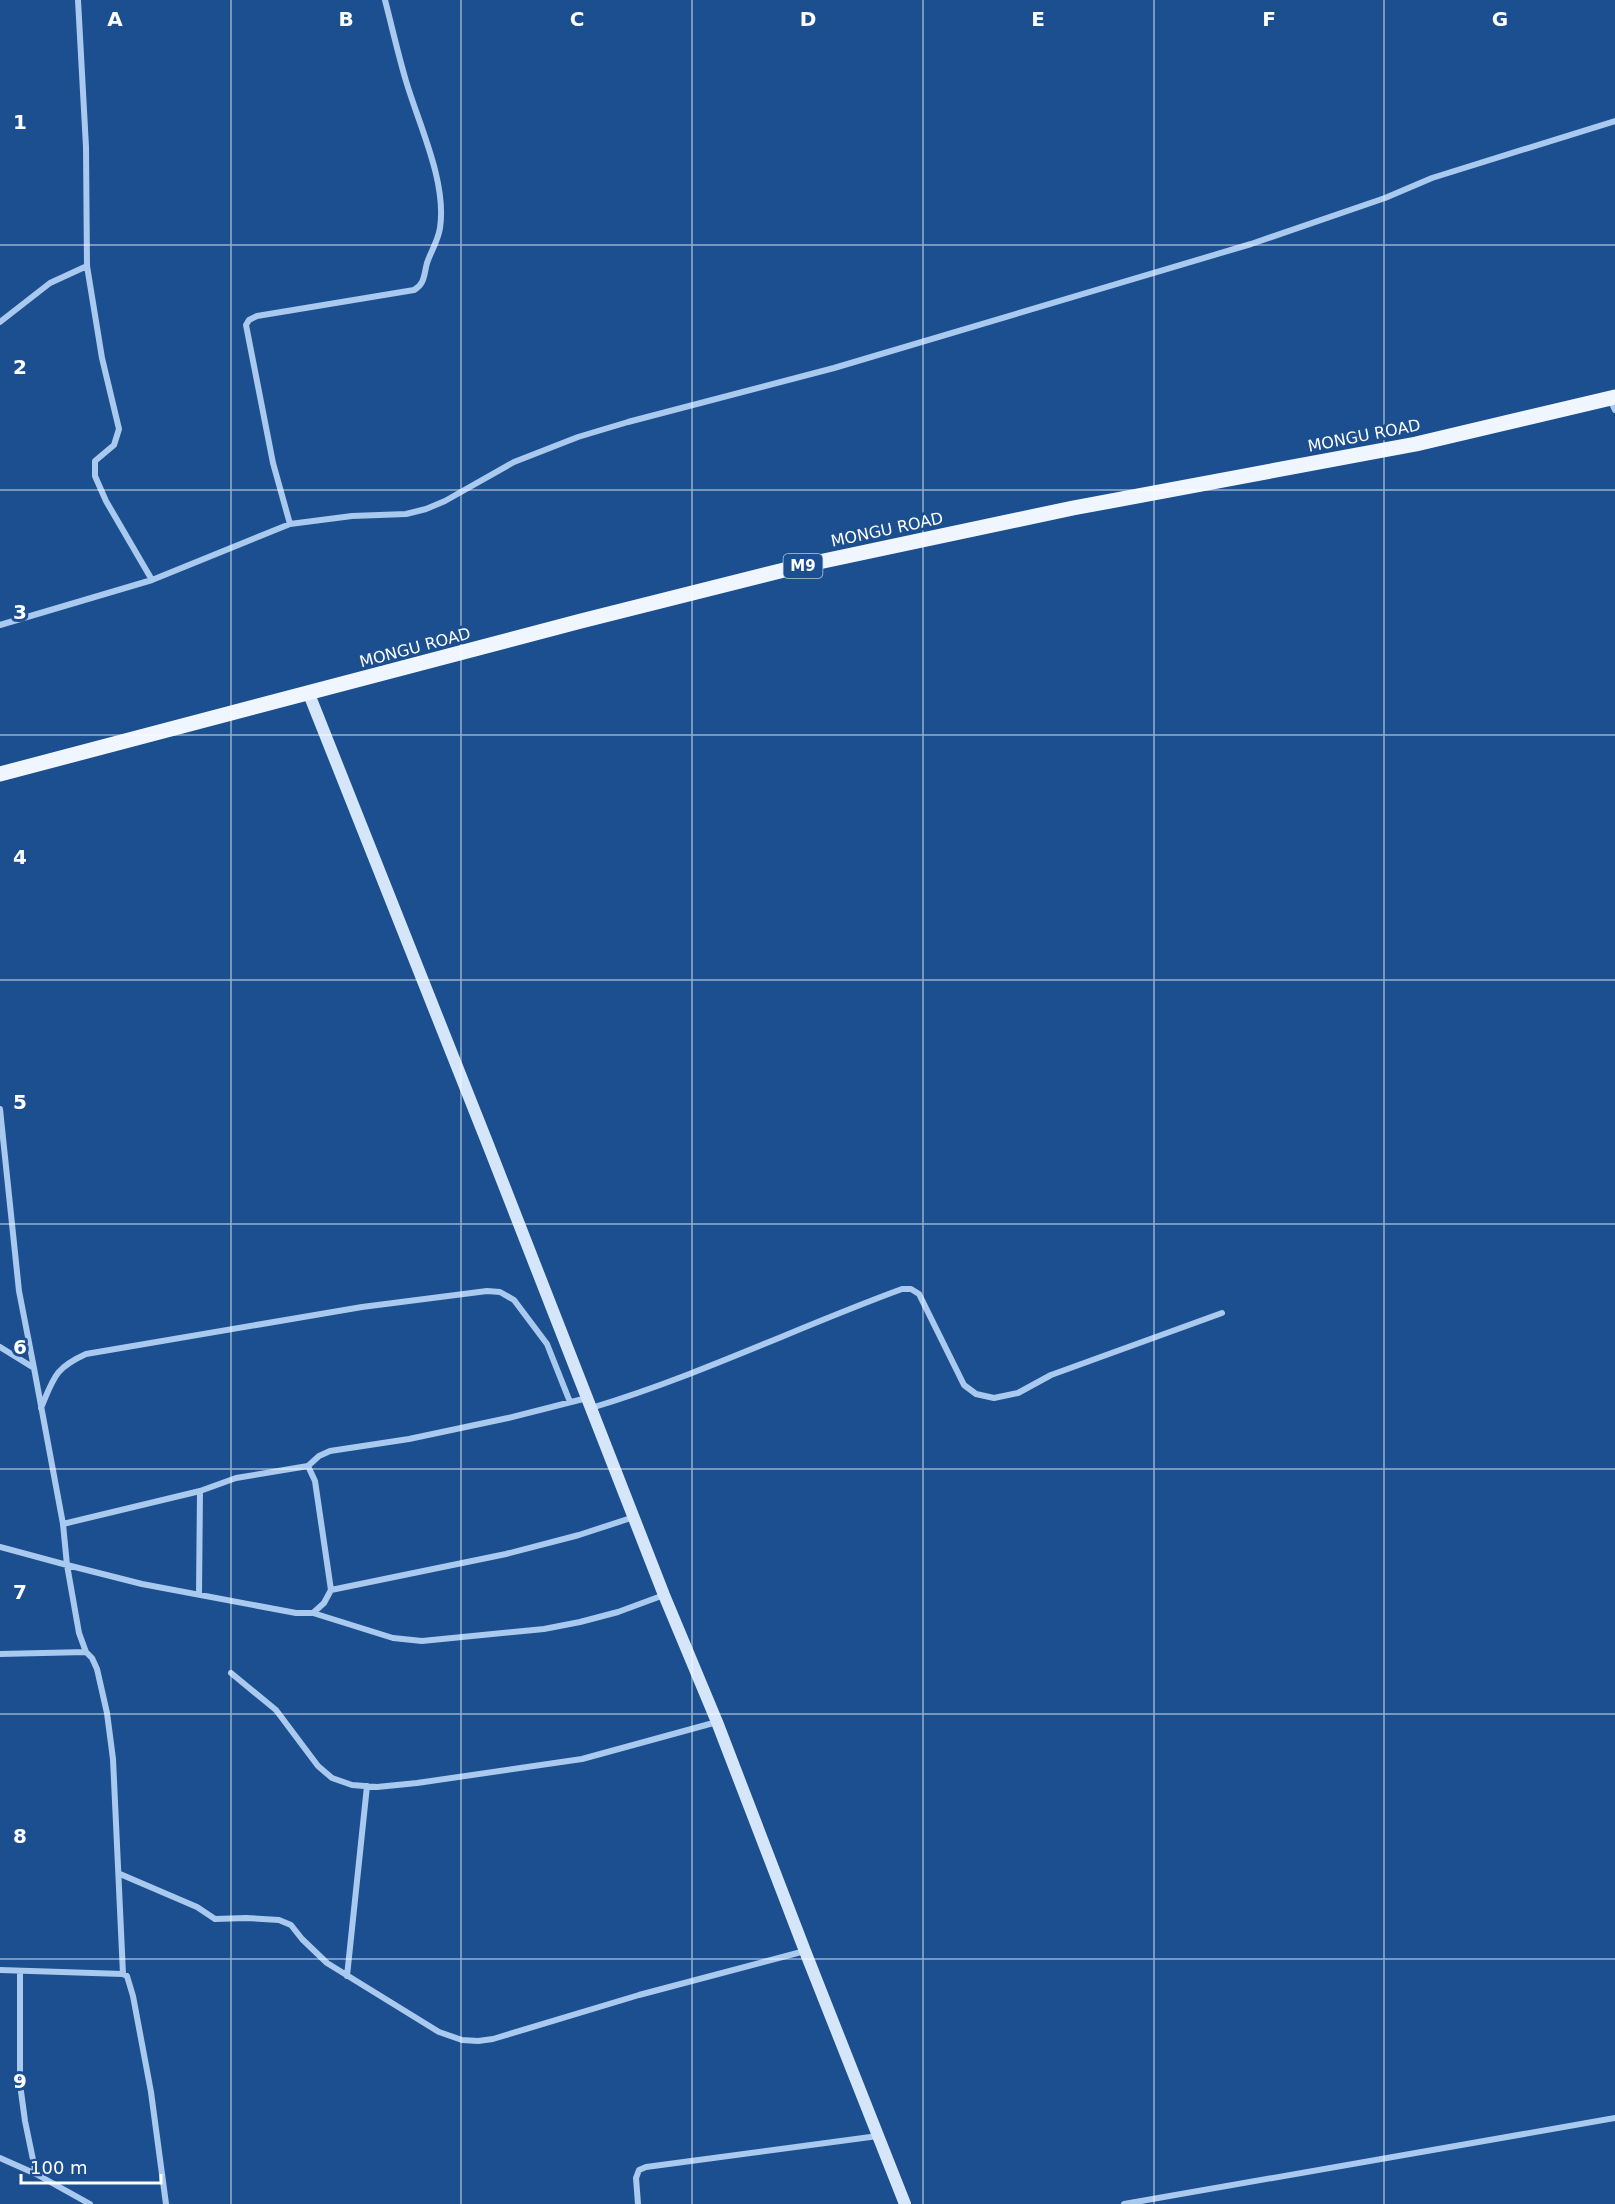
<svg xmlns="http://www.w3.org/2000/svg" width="1615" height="2204" font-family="'DejaVu Sans',sans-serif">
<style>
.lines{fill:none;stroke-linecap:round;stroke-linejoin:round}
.street{stroke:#a9c9ee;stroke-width:6}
.secondary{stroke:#d6e6fa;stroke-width:12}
.primary{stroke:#f0f6ff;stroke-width:15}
.grid{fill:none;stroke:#fff;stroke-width:1.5;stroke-opacity:0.55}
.labels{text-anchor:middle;stroke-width:6;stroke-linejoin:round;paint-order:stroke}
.shield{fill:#1b4f8f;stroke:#bbcadd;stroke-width:1.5}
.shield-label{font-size:15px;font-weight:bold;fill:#fff}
.street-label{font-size:16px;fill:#fff;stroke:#1b4f8f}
.grid-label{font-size:20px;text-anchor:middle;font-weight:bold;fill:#fff;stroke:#1b4f8f;stroke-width:6;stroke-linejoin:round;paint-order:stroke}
</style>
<rect width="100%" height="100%" fill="#1b4f8f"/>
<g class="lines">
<path class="street" d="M78,0L86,147L87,266L102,358L119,429L114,445L95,461V476L106,501L152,580
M0,322L50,283L87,266
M1610,399L1615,410
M290,524L273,463L246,325L249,320L257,316L414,290C425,284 424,274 427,263C431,251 438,241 440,228C447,182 419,125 406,81C398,54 392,27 385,0
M0,625L152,580L290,524L352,516L406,514L426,509L445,501L514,462L578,437L628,422L834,368L1251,244L1385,198L1432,178L1615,121
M0,1109L19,1291L34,1368
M0,1347L34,1368L63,1524L67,1565L142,1584L296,1613H313L324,1603L331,1590L315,1481L308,1466L236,1478L200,1491L63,1524
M41,1408C54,1377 55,1368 86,1354L362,1307L487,1291L500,1292L514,1300L547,1344L570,1402
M591,1408C698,1376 798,1327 902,1289H911L919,1294L964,1385L976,1394L994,1398L1018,1393L1051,1375L1222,1313
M308,1466L319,1456L330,1451L409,1439L508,1418L587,1398
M0,1547L67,1565L79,1633L86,1652L92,1658L97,1669L107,1713L113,1759L123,1974
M331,1590L506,1554L579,1535L634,1517
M199,1594L200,1491
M313,1613L393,1638L422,1641L544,1629L580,1622L618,1612L664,1595
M0,1654L86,1652
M231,1673L276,1710L318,1766L332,1778L352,1785L377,1787L417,1783L582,1759L717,1722
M120,1874L197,1907L215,1919L246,1918L279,1920L291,1925L302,1939L327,1963L439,2032L462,2040L478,2041L493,2039L639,1995L805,1951
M0,1970L123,1974L127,1976L133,1996L151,2092L166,2204
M20,1972V2084L25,2121L36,2174
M347,1976L367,1786
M0,2158L36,2174L90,2204
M638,2204L636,2178L639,2170L646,2167L878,2136
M1124,2204L1615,2118"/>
<path class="secondary" d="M309,694L487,1142L664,1595L717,1722L805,1951L905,2204"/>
<path class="primary" d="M0,774L581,621L800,566L1073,508L1416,444L1615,397"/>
</g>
<path class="grid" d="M231,0V2204M461,0V2204M692,0V2204M923,0V2204M1154,0V2204M1384,0V2204M0,245H1615M0,490H1615M0,735H1615M0,980H1615M0,1224H1615M0,1469H1615M0,1714H1615M0,1959H1615"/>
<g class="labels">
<rect class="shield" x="783.5" y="554" width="39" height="24" rx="4.5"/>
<g class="shield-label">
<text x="803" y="571">M9</text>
</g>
<g class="street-label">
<text transform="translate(1364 435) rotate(-11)" y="6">MONGU ROAD</text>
<text transform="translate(887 529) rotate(-12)" y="6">MONGU ROAD</text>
<text transform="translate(415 647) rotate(-15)" y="6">MONGU ROAD</text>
</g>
</g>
<g class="grid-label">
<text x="115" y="26">A</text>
<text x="346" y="26">B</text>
<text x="577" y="26">C</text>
<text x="808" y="26">D</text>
<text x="1038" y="26">E</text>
<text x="1269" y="26">F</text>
<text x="1500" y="26">G</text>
<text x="20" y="129">1</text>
<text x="20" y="374">2</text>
<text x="20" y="619">3</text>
<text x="20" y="864">4</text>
<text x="20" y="1109">5</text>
<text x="20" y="1354">6</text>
<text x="20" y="1599">7</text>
<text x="20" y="1843">8</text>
<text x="20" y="2088">9</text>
</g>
<path d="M21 2174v9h140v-9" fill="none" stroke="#ffffff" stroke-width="3"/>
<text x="30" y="2174" font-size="18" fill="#ffffff" stroke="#1b4f8f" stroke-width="4.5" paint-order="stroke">100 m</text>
</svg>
